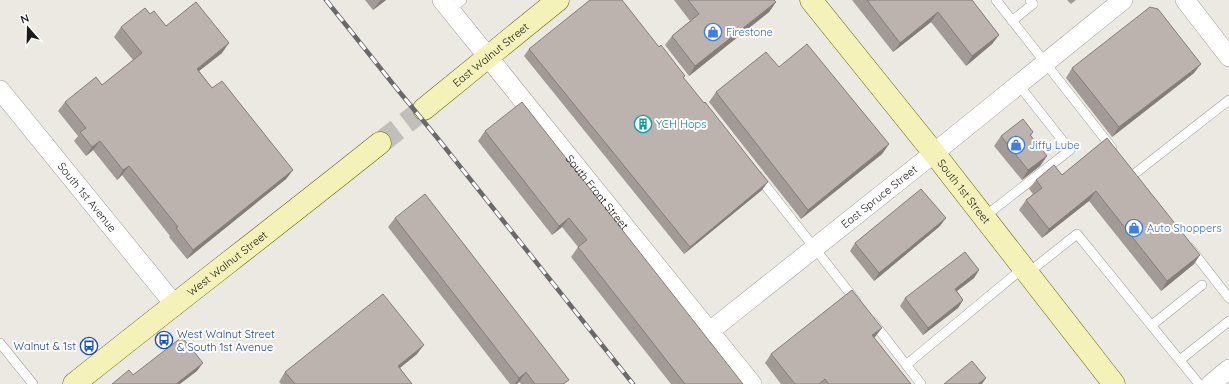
<svg xmlns="http://www.w3.org/2000/svg" width="1229" height="384" font-family="Quicksand,sans-serif">
<style>
.lines{fill:none;stroke-linecap:round;stroke-linejoin:round}
.secondary-tunnel{stroke:#c2bfba;stroke-width:22;stroke-dasharray:22 11;stroke-linecap:butt}
.lane-casing{stroke:#9f9f9f;stroke-width:10}
.street-casing{stroke:#9f9f9f;stroke-width:20}
.secondary-casing{stroke:#65680d;stroke-width:23}
.lane{stroke:#fff;stroke-width:9}
.street{stroke:#fff;stroke-width:19}
.secondary{stroke:#f4f2b8;stroke-width:22}
.rail-casing{stroke:#696969;stroke-width:4.5}
.rail{stroke:#fff;stroke-width:3;stroke-dasharray:9;stroke-linecap:butt}
.wall{fill:#a29a96}
.shaded-wall{fill:#847d7a}
.building{fill:#bcb3af;stroke:#847d7a}
.labels{text-anchor:middle;stroke-width:4;stroke-linejoin:round;paint-order:stroke}
.shop-label{font-size:11px;fill:#366cbe;stroke:#fff;text-anchor:start}
.street-label{font-size:11px;fill:#1b1b1b;stroke:#fff}
.culture-label{font-size:11px;fill:#0d838f;stroke:#fff;text-anchor:start}
.transit-label{font-size:11px;fill:#164399;stroke:#fff;text-anchor:start}
</style>
<rect width="100%" height="100%" fill="#ece8e2"/>
<g class="lines">
<path class="secondary-tunnel" d="M380,143L424,109"/>
<defs>
<path id="lane" d="M996,0L1112,148
M450,10L462,0
M1012,21L1033,4L1030,0
M1133,175L1229,100
M758,176L856,301
M984,217L1070,150L1018,84
M1190,248L1229,298
M1028,273L1077,234L1199,384
M873,322L921,384
M1152,325L1202,285
M0,343L33,384
M1180,360L1229,321
M906,365L1023,268"/>
<g id="street">
<path id="s1" d="M442,0L752,384"/>
<path d="M1185,0L1229,57"/>
<path id="s2" d="M0,90L174,304"/>
<path id="s3" d="M710,331L934,153L1123,0"/>
<path d="M1211,384L1229,369"/>
</g>
<g id="secondary">
<path id="s4" d="M811,0L934,153L1114,384"/>
<path id="s5" d="M424,109L558,0"/>
<path id="s6" d="M74,384C175,303 279,224 380,143"/>
</g>
</defs>
<use href="#lane" class="lane-casing"/>
<use href="#street" class="street-casing"/>
<use href="#secondary" class="secondary-casing"/>
<use href="#lane" class="lane"/>
<use href="#street" class="street"/>
<use href="#secondary" class="secondary"/>
<defs>
<path id="rail" d="M326,0L393,84L439,140L633,384"/>
</defs>
<use href="#rail" class="rail-casing"/>
<use href="#rail" class="rail"/>
</g>
<path class="wall" d="M365,0H386L373,10Z
M674,0H774L776,2L769,12L689,76L665,45L672,36L690,21Z
M852,0H972L999,35L992,44L966,66L931,22L893,52Z
M1067,0H1076L1071,4Z
M150,14L166,26L222,53L199,71L212,88L293,170L286,179L187,259L169,237L170,236L122,175L117,180L93,150L86,156L74,141L78,136L58,111L65,102L102,85L133,60L114,37L121,27Z
M529,49L683,77L762,190L684,254L524,56Z
M779,67L889,144L882,154L801,219L709,102L716,92Z
M1072,68L1194,73L1112,137L1066,78Z
M485,131L743,384H671L571,257L578,247L562,227L552,235L478,141Z
M1033,132L1031,136L1047,156L1040,166L1022,180L994,146L1001,136Z
M1107,138L1194,264L1161,291L1089,201L1042,238L1019,210L1026,200L1033,194L1029,189L1036,180L1062,175Z
M395,218L565,384H521L519,382L517,384H510L388,227Z
M940,226L874,281L850,251L855,243Z
M979,270L974,278L957,291L963,300L958,308L923,335L900,306L905,298Z
M874,338L911,384H781L765,363L771,354Z
M417,354L400,368L412,384H281L279,382L285,372Z"/>
<path class="shaded-wall" d="M381,0H386L373,10L380,1Z
M776,2L769,12L689,76L695,66Z
M938,12L931,22L893,52L900,43Z
M999,35L992,44L966,66L972,56Z
M229,43L222,53L190,78L197,69Z
M1201,64L1194,73L1112,137L1119,127Z
M100,141L93,150L86,156L92,147Z
M889,144L882,154L801,219L808,210Z
M1047,156L1040,166L1022,180L1028,170Z
M129,166L122,175L117,180L123,170Z
M293,170L286,179L187,259L193,250Z
M768,182L762,190L684,254L690,247Z
M1096,191L1089,201L1042,238L1049,229Z
M569,218L562,227L552,235L559,226Z
M946,218L940,226L874,281L879,273Z
M1200,255L1194,264L1161,291L1167,281Z
M979,270L974,278L949,297L955,289Z
M963,300L958,308L923,335L928,328Z
M882,328L875,337L866,345L872,335Z
M424,345L417,354L391,375L398,366Z
M203,363L197,371L180,384H176Z
M526,372L519,382L517,384H515L519,378Z
M986,378L982,384H978Z"/>
<path class="building" d="M590,0H622L659,47L661,45L685,76L683,77L704,103L705,102L768,182L690,247L529,49Z
M688,0H774L776,2L695,66L672,36L699,14Z
M867,0H972L999,35L972,56L938,12L900,43Z
M196,2L229,43L197,69L212,88L222,81L293,170L193,250L176,228L178,227L129,166L123,170L100,141L92,147L80,132L86,128L65,102L96,77L102,85L142,53L121,27L145,8L150,14L154,11L166,26Z
M1150,7L1158,9L1201,64L1119,127L1072,68Z
M807,44L889,144L808,210L716,92L766,52L779,67Z
M522,102L743,384H685L578,247L587,240L569,218L559,226L485,131Z
M1023,119L1033,132L1030,135L1047,156L1028,170L1001,136Z
M1107,138L1200,255L1167,281L1096,191L1049,229L1026,200L1042,188L1036,180L1054,165L1062,175Z
M921,189L946,218L879,273L855,243Z
M425,194L569,380L563,384H535L526,372L519,378L395,218Z
M965,252L979,270L955,289L963,300L928,328L905,298Z
M852,290L882,328L872,335L911,384H829L825,379L819,384H795L771,354Z
M383,294L424,345L398,366L412,384H295L285,372Z
M182,337L203,363L176,384H112L129,370L133,375Z
M972,361L986,378L978,384H944Z"/>
<defs>
<symbol id="shop-ring" viewBox="-11 -11 22 22"><circle r="9.5" fill="#fff" stroke="#3f7fe0" stroke-width="1.5"/><path d="M-5-2.5h2.3a2.7 3.5 0 0 1 5.4 0H5L5.5 6h-11ZM-1.5-2.5h3a1.5 2.3 0 0 0-3 0Z" fill="#3f7fe0"/></symbol>
<symbol id="building-ring" viewBox="-11 -11 22 22"><circle r="9.5" fill="#fff" stroke="#0f9aa8" stroke-width="1.5"/><path d="M-4-6H4V6H1V3H-1V6H-4ZM-2.5-4.3h1.7v1.8h-1.7ZM.8-4.3h1.7v1.8H.8ZM-2.5-1h1.7V.8h-1.7ZM.8-1h1.7V.8H.8Z" fill="#0f9aa8"/></symbol>
<symbol id="bus-ring" viewBox="-11 -11 22 22"><circle r="9.5" fill="#fff" stroke="#1a4fb4" stroke-width="1.5"/><path d="M-5-6H5V4H4V6H2V4H-2V6H-4V4H-5ZM-3.5-4V0h7V-4ZM-3.5 1.2v1.5H-2V1.2ZM2 1.2v1.5H3.5V1.2Z" fill="#1a4fb4"/></symbol>
</defs>
<g fill-rule="evenodd">
<use href="#shop-ring" x="703" y="22" width="20" height="20"/>
<use href="#building-ring" x="633" y="114" width="20" height="20"/>
<use href="#shop-ring" x="1006" y="135" width="20" height="20"/>
<use href="#shop-ring" x="1124" y="218" width="20" height="20"/>
<use href="#bus-ring" x="154" y="330" width="20" height="20"/>
<use href="#bus-ring" x="79" y="336" width="20" height="20"/>
</g>
<g class="labels">
<g class="shop-label">
<text x="726" y="36">Firestone</text>
<text x="1029" y="149">Jiffy Lube</text>
<text x="1147" y="232">Auto Shoppers</text>
</g>
<g class="street-label">
<text dy="4" stroke="none"><textPath href="#s5" startOffset="86">East Walnut Street</textPath></text>
<text dy="4" stroke="none"><textPath href="#s4" startOffset="245">South 1st Street</textPath></text>
<text dy="4" stroke="none"><textPath href="#s1" startOffset="247">South Front Street</textPath></text>
<text dy="4" stroke="none"><textPath href="#s3" startOffset="216">East Spruce Street</textPath></text>
<text dy="4" stroke="none"><textPath href="#s2" startOffset="138">South 1st Avenue</textPath></text>
<text dy="4" stroke="none"><textPath href="#s6" startOffset="195">West Walnut Street</textPath></text>
</g>
<g class="culture-label">
<text x="656" y="128">YCH Hops</text>
</g>
<g class="transit-label">
<text x="177" y="338">West Walnut Street<tspan x="177" dy="13">&amp; South 1st Avenue</tspan></text>
<text x="76" y="350" text-anchor="end">Walnut &amp; 1st</text>
</g>
</g>
<g transform="translate(28 28) rotate(340)" stroke="#ffffff" stroke-width="3" paint-order="stroke">
<path d="M0-3L7 15L0 10L-7 15Z" fill="#1b1b1b"/>
<text y="-6" font-size="11" font-weight="bold" text-anchor="middle" fill="#1b1b1b">N</text>
</g>
</svg>
